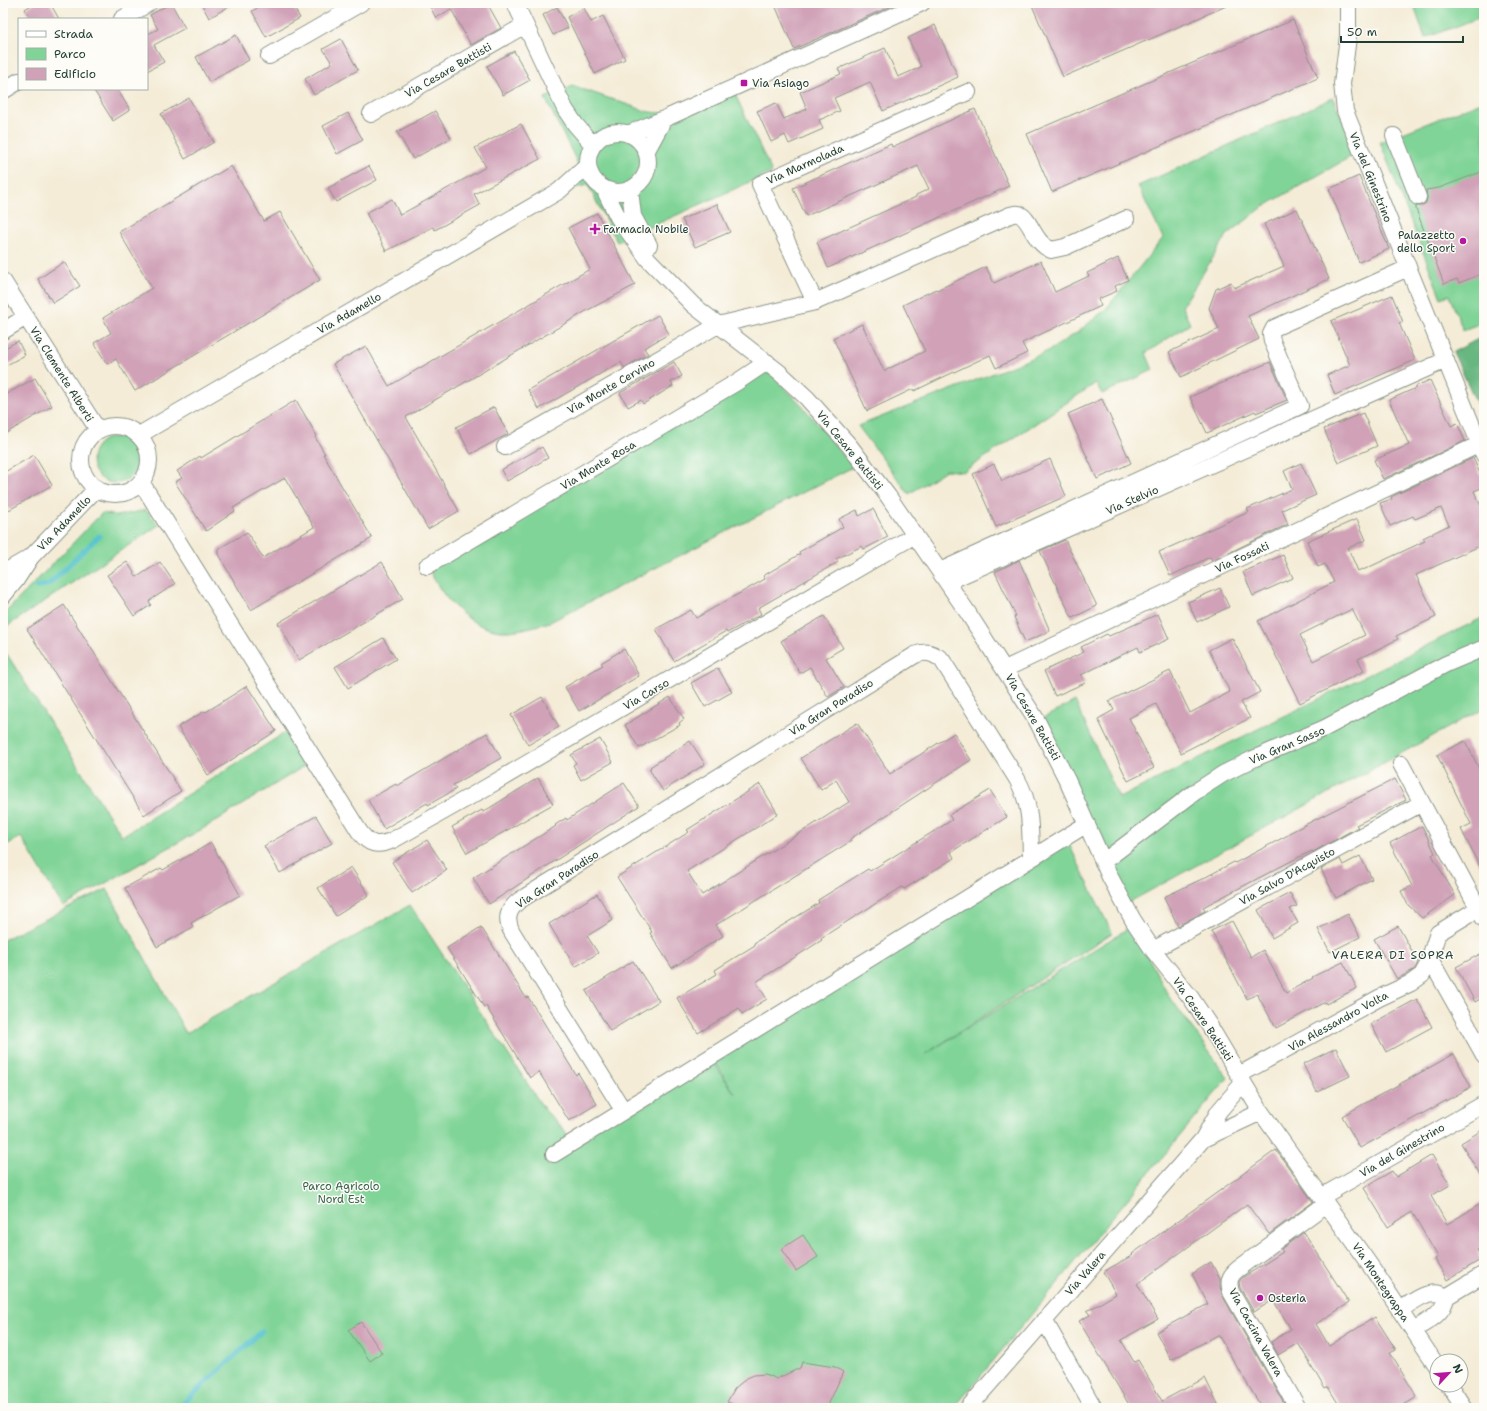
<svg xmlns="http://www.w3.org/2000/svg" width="1487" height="1411" font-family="'Shantell Sans',sans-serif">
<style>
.green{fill:#80d497;stroke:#508866}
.forest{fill:#68b680;stroke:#447a5a}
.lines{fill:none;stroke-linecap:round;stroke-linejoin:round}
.stream{stroke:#56c3ce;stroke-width:5}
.building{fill:#d0a1b7;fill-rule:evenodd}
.minor-casing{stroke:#8a9486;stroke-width:18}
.minor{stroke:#fff;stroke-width:16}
.poi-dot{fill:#b5179e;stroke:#fdfcf7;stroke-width:1.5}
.labels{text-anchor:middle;stroke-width:3;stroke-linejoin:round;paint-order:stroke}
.street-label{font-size:11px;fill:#1f3d34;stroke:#fdfcf7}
.poi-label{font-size:11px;fill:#1f3d34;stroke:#fdfcf7;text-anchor:start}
.park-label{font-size:11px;fill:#37634d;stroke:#fdfcf7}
.neighbourhood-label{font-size:12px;letter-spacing:1px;fill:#1f3d34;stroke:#fdfcf7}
</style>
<rect width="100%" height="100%" fill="#fdfcf7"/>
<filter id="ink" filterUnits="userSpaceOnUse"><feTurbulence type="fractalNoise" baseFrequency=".025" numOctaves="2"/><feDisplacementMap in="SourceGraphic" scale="8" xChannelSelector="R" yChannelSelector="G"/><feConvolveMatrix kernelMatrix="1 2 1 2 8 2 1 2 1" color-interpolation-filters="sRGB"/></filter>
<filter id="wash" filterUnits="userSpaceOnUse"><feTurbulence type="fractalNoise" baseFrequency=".012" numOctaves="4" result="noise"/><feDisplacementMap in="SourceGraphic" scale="16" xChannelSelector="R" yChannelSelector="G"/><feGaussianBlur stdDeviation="0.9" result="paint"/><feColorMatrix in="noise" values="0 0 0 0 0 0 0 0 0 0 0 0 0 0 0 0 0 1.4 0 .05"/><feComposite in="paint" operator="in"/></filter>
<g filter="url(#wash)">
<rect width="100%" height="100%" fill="#f4ecd7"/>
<path class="green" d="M1413,3H1484V16L1425,38Z
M573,86L649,112L674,114L732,88L772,172L617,242L588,185L560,191L582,172L545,98Z
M1333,98L1357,153L1263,207L1227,235L1182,307L1190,324L1146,353L1153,370L1102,394L1096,383L963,472L946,470L909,494L858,426L1030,359L1050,350L1078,332L1106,309L1163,238L1138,186Z
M1484,101V322L1463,330L1449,295L1441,298L1380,142Z
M767,371L800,403L853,467L550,622C535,626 517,632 501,631C468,628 439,595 428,566Z
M92 460a23 23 0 1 1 46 0a23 23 0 1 1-46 0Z
M146,510L159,525L3,629V615L102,513L117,516Z
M1484,617V708L1124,905L1036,722L1075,701L1119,798Z
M3,648L122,836L286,732L306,765L211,824L63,907L21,837L3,847Z
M1068,842L1112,933L924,1055L1132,926L1167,993L1228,1078L954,1408H3V940L107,889L186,1033L410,905L544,1109L565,1131L569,1138L712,1060L735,1094L714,1060Z"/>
<path class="forest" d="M1484,336V419L1453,352Z"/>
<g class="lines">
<path class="stream" d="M37,587L49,584L99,536
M178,1408L262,1331"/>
</g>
<g id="blocks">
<path class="building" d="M35,3H50L59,19H31L25,9Z
M171,3L185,28L154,45L164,62L147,71V32L148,34L158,29L150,15Z
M201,3H235L209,18Z
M266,3H291L300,18L266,37L252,11Z
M428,3H487L501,28L471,45L451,9L436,18Z
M774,3H898L794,49Z
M1031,3H1233L1063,77Z
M557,7L568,28L553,35L543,15Z
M584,8L591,22L603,16L625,59L595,74L567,17Z
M1293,20L1318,78L1052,192L1027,134Z
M935,25L958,77L883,111L870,82L834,98L840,111L819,120L823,129L789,144L785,135L771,142L757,111L776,103L784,119L807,109L800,92L841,74L838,69L885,48L898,77L921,67L908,38Z
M236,35L249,60L209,82L196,57Z
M341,39L358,70L314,95L305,79L332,63L323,49Z
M514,51L530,80L503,95L487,66Z
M93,89H117L130,110L113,121Z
M189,98L214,142L185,159L161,114Z
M975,109L1009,186L828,268L817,242L916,197V195L929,189L918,166L806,216L793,188L891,144L892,147Z
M435,111L451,138L413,159L397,132Z
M348,113L363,140L337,154L323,126Z
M521,124L540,159L474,194L480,205L435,230L433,227L386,251L366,213L392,199L400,215L486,167L475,148Z
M231,166L264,221L280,212L320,280L135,391L116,359L107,364L94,343L111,333L103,318L152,288L119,232Z
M369,166L377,180L336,202L328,188Z
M1484,171V273L1459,283L1457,279L1444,284L1416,209V206H1421L1426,203L1427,198L1426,190L1439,188Z
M1359,176L1389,249L1359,262L1329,189Z
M717,204L730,232L695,247L682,219Z
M1297,209L1329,279L1248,316L1259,339L1181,377L1169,352L1219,329L1209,308L1216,289L1231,282L1234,288L1284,266L1264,224Z
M597,213L635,285L588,310L406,417L459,511L428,529L333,364L366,346L389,386L590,269L568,228Z
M1118,258L1128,280L1115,286L1117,291L1098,299L1101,306L1022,343L1027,353L996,368L990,355L914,391L913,389L867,411L833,338L862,324L884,371L925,351L903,305L936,289L937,290L986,267L994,283L1041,261L1055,292L1089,276L1087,273Z
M64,262L80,286L53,303L38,279Z
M1392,295L1403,322L1399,323L1415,360L1335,395L1327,375L1350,365L1331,321Z
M658,315L669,334L644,348L648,354L624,368L621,362L539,409L528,390Z
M18,341L25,355L3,367V349Z
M674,362L682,376L671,382L673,386L643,404L641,400L628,407L620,393Z
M1270,362L1287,400L1256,413L1255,411L1207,433L1190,397Z
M35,378L52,406L3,435V396Z
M1430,380L1451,426L1457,423L1465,441L1383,479L1374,460L1409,445L1389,400L1416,388V386Z
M1102,399L1131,463L1097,479L1068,414Z
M296,400L317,436L315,437L325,454H323L372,538L251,610L218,554V549L247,532L263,558L314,527L285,478L233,508L235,511L206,531L175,482L182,478L177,471L200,456L201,458Z
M494,407L508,434L471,454L456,427Z
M1363,413L1377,446L1338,463L1324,429Z
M542,447L548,458L507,481L501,470Z
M34,455L52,485L9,510L3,500V473Z
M1473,458L1484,482V487L1474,491L1484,513V544L1416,575L1436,617L1396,636L1398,639L1358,659L1364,671L1300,703L1258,621L1334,582L1325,564L1318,567L1307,541L1357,519L1366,540L1348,548L1358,571L1362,569L1363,570L1425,541L1423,538L1449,525L1441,508L1415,519L1413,516L1390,526L1380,503L1392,499L1391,497ZM1352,609L1365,635L1313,661L1300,635Z
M1050,459L1066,496L996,527L973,474L994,464L1002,481Z
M1301,463L1316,495L1282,510L1288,524L1212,561L1210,557L1170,576L1159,552L1249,512L1247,509L1292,489L1284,471Z
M873,509L888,537L864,549L862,546L836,559L838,562L758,608L761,614L727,633L726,631L674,661L656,629L691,610L696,618L765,579L763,576L800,554L799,552L843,527L839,519L857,510L859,516Z
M1065,540L1097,606L1072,618L1040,551Z
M1283,555L1293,578L1253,596L1243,572Z
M1019,560L1050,631L1025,642L1014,617L1016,616L995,572Z
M127,562L137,577L160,562L175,584L149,601L151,605L134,616L107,575Z
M382,562L403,599L299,660L278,623Z
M1220,588L1229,607L1197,622L1188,602Z
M64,605L181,791L144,815L27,629Z
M1158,614L1169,639L1140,652L1138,647L1081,675L1085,683L1055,696L1044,671L1084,652L1081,647L1107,634L1109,636Z
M824,616L843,648L826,658L844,687L828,697L810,667L800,673L781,641Z
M383,638L396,659L348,688L335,667Z
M1232,638L1260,692L1241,702L1250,718L1181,753L1156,704L1129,718L1154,768L1128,781L1098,719L1114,710L1109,701L1170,671L1190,713L1230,692L1209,650Z
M624,649L639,676L579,711L565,687L603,665L601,663Z
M718,668L732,692L705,707L691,683Z
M247,686L276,731L208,775L178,727L205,711L206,712Z
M542,697L559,727L528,745L511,715Z
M670,697L684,719L679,723L680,725L639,748L625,725Z
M857,723L890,774L954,733L971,760L850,839L851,841L716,925L723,936L672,968L650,933L652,932L617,877L689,832L687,830L760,784L778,814L687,871L702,895L849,802L836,780L821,790L801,758Z
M487,733L501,758L453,785L456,789L428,805L427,803L384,829L368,800L396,784L397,786Z
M600,739L613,762L581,780L573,765L576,763L571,755Z
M690,741L705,764L663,791L649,769L651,768L650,767Z
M1465,741L1484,778V875L1461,829L1471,824L1437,755Z
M538,778L553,804L467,853L452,827L482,810L483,812Z
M1395,779L1406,800L1356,825L1358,827L1313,852L1312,851L1301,856L1203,907L1205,911L1178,926L1164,897L1204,878L1234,862L1235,863L1290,834L1289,833Z
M624,783L639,806L489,904L473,878L556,826L555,825L566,818L567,820Z
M990,790L1007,817L951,852L954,858L904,889L902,887L821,938L822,940L756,982L767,999L742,1014L739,1008L698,1033L677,998L717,974L715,970L755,945L754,943L819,903L818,900L868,869L870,871L952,820L949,815Z
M316,816L332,843L280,873L264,846Z
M1422,826L1435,853L1432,855L1455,895L1422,918L1408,905L1401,891L1412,886L1390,843Z
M427,840L447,870L412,893L392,862Z
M211,843L240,895L191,923L193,927L157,947L125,888L161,868L163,870Z
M1360,856L1372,879L1336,898L1321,869L1340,859L1343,865Z
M351,867L369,895L336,916L318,888Z
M1290,893L1297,906L1290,909L1298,923L1272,938L1258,910Z
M597,894L613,920L587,936L598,953L575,967L549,924Z
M1348,914L1360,937L1330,952L1318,929Z
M1232,921L1251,957L1263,950L1286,993L1313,978L1312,977L1343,962L1357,988L1326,1004L1325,1002L1276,1028L1257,994L1247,999L1211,931Z
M1398,926L1418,962L1415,969L1397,979L1374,939Z
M481,927L526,998L528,997L576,1075L578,1073L597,1104L569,1121L539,1072L530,1078L486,1006L484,1007L447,948Z
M1484,952V997L1475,1002L1456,967Z
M633,961L659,1001L610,1031L586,991Z
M1417,999L1432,1027L1386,1052L1371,1024Z
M1336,1048L1350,1076L1317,1092L1303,1064Z
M1454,1054L1471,1087L1360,1148L1342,1116Z
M1484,1129V1181L1461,1143Z
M1276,1150L1313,1202L1269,1234L1247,1204L1137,1284L1158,1319L1121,1340L1134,1362L1138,1360L1162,1401L1205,1378L1220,1408H1131L1079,1321L1090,1315L1087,1311L1116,1294L1103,1272L1133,1255L1132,1254Z
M1432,1155L1450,1185L1431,1196L1447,1224L1484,1202V1246L1477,1250L1482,1259L1447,1280L1435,1259L1438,1257L1412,1212L1388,1227L1364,1188L1392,1171L1396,1177Z
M1304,1232L1349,1303L1316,1324L1329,1346L1375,1317L1396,1350L1390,1353L1417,1397L1399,1408H1341L1328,1387L1325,1389L1298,1343L1278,1355L1271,1342L1291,1329L1273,1300L1254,1312L1240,1288L1239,1282L1242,1278L1283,1252L1281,1249Z
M803,1235L818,1257L796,1271L781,1249Z
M1211,1262L1220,1279V1287L1223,1297L1287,1408H1262L1218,1335L1171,1360L1156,1332L1208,1304L1192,1274Z
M361,1322L382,1353L370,1361L348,1330Z
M802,1362L835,1367L843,1372L827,1408H736V1405L727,1402L735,1388L747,1378L754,1375L765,1374L771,1376L776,1379L800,1368Z"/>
</g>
</g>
<g filter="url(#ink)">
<use href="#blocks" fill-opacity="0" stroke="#8a9486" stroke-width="1"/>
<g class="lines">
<defs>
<path id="minor" d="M515,3L565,109L575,124L593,145
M1348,3V37L1342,84L1345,111L1484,455
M122,19L149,3
M269,56L361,3
M3,91L19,81
M371,114L525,25
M588 162a30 30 0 1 1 60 0a30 30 0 1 1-60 0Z
M628,134L664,119L922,3
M1394,136L1418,197
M646,152L664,119
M604,189L618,217L648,259L693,305L780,373L807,398L849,445L888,496L968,613L1036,719L1067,780L1110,877L1133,920L1153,950L1191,998L1209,1025L1261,1112L1374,1271L1437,1366
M630,190L633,216L649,245
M3,281L98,430
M815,302L760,184L968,92
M3,331L26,317
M81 460a34 34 0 1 1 68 0a34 34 0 1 1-68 0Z
M139,435L559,191L588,165
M505,447L718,325L815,302L1010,215C1013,214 1016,213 1019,214C1031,219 1033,242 1051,250L1065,247L1126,219
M141,482L359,831C369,845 377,847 393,840L487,787L915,535
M427,566L737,382L767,362
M940,571L1300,406L1272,341L1271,334L1274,328L1408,268
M3,573L29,558
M947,582L1446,360
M3,596L16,580L31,557L97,488
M1005,669L1480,444
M1401,764L1484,919
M1103,862L1195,792L1223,774L1253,759L1325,728L1446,664L1484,648
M1153,950L1422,803
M1430,959L1484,1055
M1239,1075L1379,998L1411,983L1422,975L1427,966L1438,933L1484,905
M623,1110L512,932C505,919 508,909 520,900L915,655C925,650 934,653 942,660L1017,779C1032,806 1030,828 1031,858
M1203,1139L1261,1112
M554,1154L1087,824
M1321,1197L1484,1104
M1446,1297L1484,1274
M1400,1310C1413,1302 1431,1286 1446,1297C1444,1314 1427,1322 1413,1330
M1044,1320L1094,1408
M1449,1385L1464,1408
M968,1408L1203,1139L1219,1111L1243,1083
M1298,1408L1231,1292C1228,1282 1229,1276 1238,1269L1326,1204"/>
</defs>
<use href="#minor" class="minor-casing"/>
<use href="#minor" class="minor"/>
</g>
</g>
<g class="poi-dot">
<rect x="740" y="79" width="8" height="8" rx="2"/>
<path d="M593 223h4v4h4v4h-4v4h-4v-4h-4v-4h4z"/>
<circle cx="1463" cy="241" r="4"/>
<circle cx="1260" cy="1298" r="4"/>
</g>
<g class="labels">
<g class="street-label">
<text transform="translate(448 70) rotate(-30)" y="4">Via Cesare Battisti</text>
<text transform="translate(805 164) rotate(-24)" y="4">Via Marmolada</text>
<text transform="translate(1371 177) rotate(68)" y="4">Via del Ginestrino</text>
<text transform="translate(349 313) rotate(-30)" y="4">Via Adamello</text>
<text transform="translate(62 374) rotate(58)" y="4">Via Clemente Alberti</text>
<text transform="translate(611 386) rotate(-30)" y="4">Via Monte Cervino</text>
<text transform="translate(850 450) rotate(51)" y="4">Via Cesare Battisti</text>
<text transform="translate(598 465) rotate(-31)" y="4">Via Monte Rosa</text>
<text transform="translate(1132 500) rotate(-24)" y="4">Via Stelvio</text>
<text transform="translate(64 523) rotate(-46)" y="4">Via Adamello</text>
<text transform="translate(1242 557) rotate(-25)" y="4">Via Fossati</text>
<text transform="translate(646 694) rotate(-30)" y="4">Via Carso</text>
<text transform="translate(831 707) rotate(-32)" y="4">Via Gran Paradiso</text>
<text transform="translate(1033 717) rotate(60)" y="4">Via Cesare Battisti</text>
<text transform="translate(1287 745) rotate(-23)" y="4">Via Gran Sasso</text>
<text transform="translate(1287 876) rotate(-29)" y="4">Via Salvo D'Acquisto</text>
<text transform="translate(557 879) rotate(-33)" y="4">Via Gran Paradiso</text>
<text transform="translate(1203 1019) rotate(56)" y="4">Via Cesare Battisti</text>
<text transform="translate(1338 1021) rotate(-29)" y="4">Via Alessandro Volta</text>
<text transform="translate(1402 1150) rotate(-30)" y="4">Via del Ginestrino</text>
<text transform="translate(1085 1273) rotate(-49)" y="4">Via Valera</text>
<text transform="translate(1381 1282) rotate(56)" y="4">Via Montegrappa</text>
<text transform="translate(1256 1332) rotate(61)" y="4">Via Cascina Valera</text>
</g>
<g class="poi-label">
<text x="752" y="87">Via Asiago</text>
<text x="603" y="233">Farmacia Nobile</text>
<text x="1455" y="239" text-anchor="end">Palazzetto<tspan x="1455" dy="13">dello Sport</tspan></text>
<text x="1268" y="1302">Osteria</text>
</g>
<g class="park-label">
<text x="341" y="1190">Parco Agricolo<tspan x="341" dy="13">Nord Est</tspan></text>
</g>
<g class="neighbourhood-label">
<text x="1393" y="959">VALERA DI SOPRA</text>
</g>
</g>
<rect width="1487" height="1411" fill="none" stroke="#fdfcf7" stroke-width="16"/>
<rect x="18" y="18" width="130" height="72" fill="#fdfcf7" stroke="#a4b0a9"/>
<rect x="26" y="31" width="20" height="6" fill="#ffffff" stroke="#a4b0a9"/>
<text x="54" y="38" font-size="12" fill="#1f3d34">Strada</text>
<rect x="26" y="48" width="20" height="12" fill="#80d497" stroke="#a4b0a9"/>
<text x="54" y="58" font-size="12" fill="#1f3d34">Parco</text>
<rect x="26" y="68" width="20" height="12" fill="#d0a1b7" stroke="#a4b0a9"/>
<text x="54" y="78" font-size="12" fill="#1f3d34">Edificio</text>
<g transform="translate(1449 1373) rotate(64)"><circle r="19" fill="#fdfcf7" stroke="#a4b0a9"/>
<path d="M0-3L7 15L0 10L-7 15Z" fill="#b5179e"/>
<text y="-6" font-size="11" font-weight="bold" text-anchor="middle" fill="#1f3d34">N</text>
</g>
<path d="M1341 36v6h122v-6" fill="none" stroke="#1f3d34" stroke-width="2"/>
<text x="1347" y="36" font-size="12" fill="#1f3d34" stroke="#fdfcf7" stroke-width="3" paint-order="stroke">50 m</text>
</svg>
